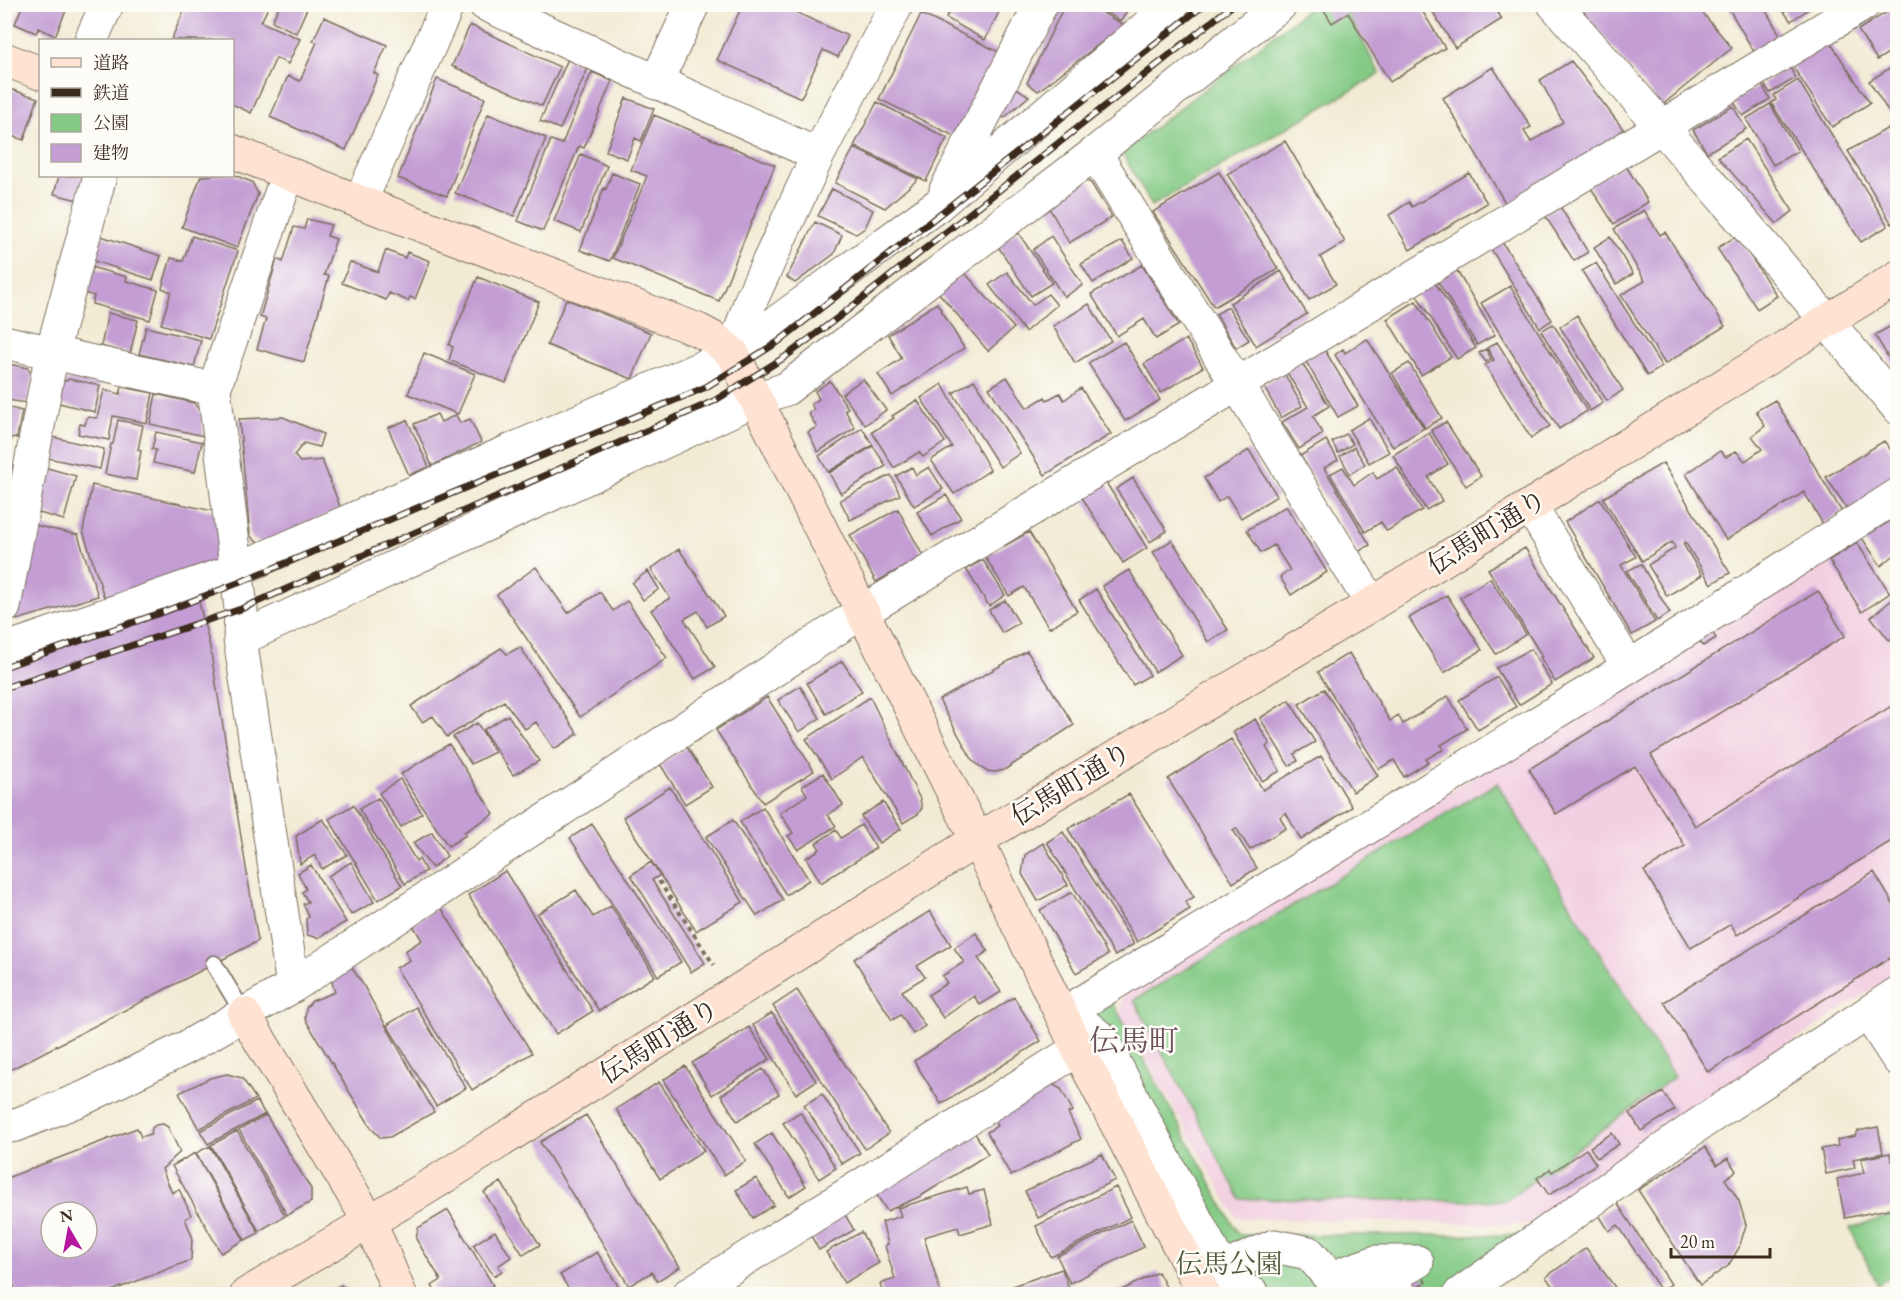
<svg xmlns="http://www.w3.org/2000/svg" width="1902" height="1299" font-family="'EB Garamond','Noto Serif JP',serif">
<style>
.built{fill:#f2cfe1}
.green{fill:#84ca85;stroke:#607a52;stroke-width:1.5}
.building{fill:#c39dd3;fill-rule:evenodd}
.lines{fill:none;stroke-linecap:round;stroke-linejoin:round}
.lane-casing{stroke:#7b6e5e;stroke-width:19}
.street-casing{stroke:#7b6e5e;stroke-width:35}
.secondary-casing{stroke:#7b6e5e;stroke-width:35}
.path{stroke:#7b6e5e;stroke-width:4;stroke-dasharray:4.5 4.5;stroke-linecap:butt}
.lane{stroke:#fff;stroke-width:16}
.street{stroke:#fff;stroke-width:33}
.secondary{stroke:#fee3d2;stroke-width:33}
.rail-casing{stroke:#3b2a1e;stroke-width:7}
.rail{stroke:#fdfcf7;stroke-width:4.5;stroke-dasharray:14;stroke-linecap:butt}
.labels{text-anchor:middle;stroke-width:5;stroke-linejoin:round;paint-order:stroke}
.street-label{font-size:27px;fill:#3b2a1e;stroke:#fdfcf7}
.park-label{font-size:27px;fill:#515a3d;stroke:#fdfcf7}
.quarter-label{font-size:30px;fill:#6b525d;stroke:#fdfcf7}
</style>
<rect width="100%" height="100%" fill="#fdfcf7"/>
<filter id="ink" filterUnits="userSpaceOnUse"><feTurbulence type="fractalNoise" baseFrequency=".0167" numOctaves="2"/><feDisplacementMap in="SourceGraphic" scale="12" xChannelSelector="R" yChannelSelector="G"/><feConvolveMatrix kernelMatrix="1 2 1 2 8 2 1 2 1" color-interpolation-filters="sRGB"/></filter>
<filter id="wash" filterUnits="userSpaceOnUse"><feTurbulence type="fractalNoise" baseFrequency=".008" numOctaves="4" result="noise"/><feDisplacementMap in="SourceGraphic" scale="24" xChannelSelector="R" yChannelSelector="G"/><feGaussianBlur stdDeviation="1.35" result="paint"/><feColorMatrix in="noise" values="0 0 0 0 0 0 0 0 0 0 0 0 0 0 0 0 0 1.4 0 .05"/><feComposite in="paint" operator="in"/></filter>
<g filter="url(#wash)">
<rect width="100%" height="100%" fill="#f2ebd4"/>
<path class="built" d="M1832,557L1897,654V973L1655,1133L1525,1225L1237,1218L1120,1015L1123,992Z"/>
<path class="green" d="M1313,5H1343L1380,74L1152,206L1122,153Z
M1497,783L1674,1077L1506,1201L1240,1199L1134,1000Z
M1113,1003L1239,1235H1520L1438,1294H1208L1079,1022Z
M1897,1214V1272L1878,1285L1850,1228Z"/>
<g id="blocks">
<path class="building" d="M23,4H59L67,8L55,36L39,28L36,33L15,24Z
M187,4H270L261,22L300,39L288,64L276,58L251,113L232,104V40H171Z
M280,4H309L296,33L272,21Z
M743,4H778L848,36L838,57L823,50L801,98L717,60Z
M953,4H1003L985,40L946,18Z
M1065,4H1087L1124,25L1038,91L1027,83Z
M1091,4H1131L1121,21Z
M1325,4H1418L1445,48L1390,82L1348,13L1332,23L1322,7Z
M1428,4H1492L1502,19L1455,48Z
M1577,4H1695L1732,48L1661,106Z
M1726,4H1762L1783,40L1756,55Z
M1778,4H1816L1791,21Z
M1898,5V47L1877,60L1858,30Z
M921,14L999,52L956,137L879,99Z
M324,17L387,45L374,73L378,75L346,150L270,117L288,76L300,81L317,42L313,41Z
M470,25L560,67L542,106L452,66Z
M1828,39L1870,103L1832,127L1791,64Z
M568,59L588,68L560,129L540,121Z
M1571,61L1623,129L1620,132L1623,136L1507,206L1443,98L1493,67L1531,127L1524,131L1531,142L1563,122L1540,80Z
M1898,63V127L1869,81Z
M1789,66L1796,78L1770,93L1763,83Z
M592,72L612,81L584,148L579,146L543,231L518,221L551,140L562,144Z
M437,79L485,98L447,196L398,178Z
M1798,80L1888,226L1861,242L1771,103L1776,100L1774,95Z
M1009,83L1029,96L1004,118L995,111Z
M1762,85L1770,99L1743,116L1733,101Z
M6,88L38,98L24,140L5,134Z
M626,98L654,109L641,141L635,138L627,159L606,151Z
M877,102L947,138L926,181L854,146Z
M1770,104L1798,151L1773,165L1746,119Z
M1733,106L1746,129L1707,153L1693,130Z
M488,114L546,138L514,216L455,193Z
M654,115L775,165L719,301L613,258L647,176L631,170Z
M1888,128L1898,144V221L1892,224L1848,151Z
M1746,139L1793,211L1777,224L1718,157Z
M1285,141L1345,242L1320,257L1336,284L1309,300L1227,174Z
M854,148L877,159L918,179L885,208L835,183Z
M581,154L607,166L581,232L554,221Z
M1625,164L1648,202L1614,224L1589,185Z
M1219,172L1278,269L1214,307L1153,212Z
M612,173L640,184L610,261L580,250L604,188L606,189Z
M1469,173L1487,203L1410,250L1389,215L1409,202L1412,207Z
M232,174L252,182L258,194L237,248L182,227L201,176Z
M59,176H85L78,200L54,194Z
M1087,181L1091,183L1112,217L1069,243L1047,204Z
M832,189L873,210L865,228L856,234L818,216Z
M1559,205L1588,252L1574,261L1544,214Z
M1644,210L1660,235L1665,232L1725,326L1665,364L1621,295L1645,281L1614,229Z
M307,219L331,225L327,236L336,239L324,275L329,276L304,362L257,349L266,319L260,317L277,259L283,262L294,227L304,229Z
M815,222L842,235L834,254L795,283L787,277Z
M1017,231L1052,283L1031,296L997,245Z
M98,235L161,256L153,280L91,260Z
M192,236L238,251L209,339L161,324L171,292L162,288L171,258L183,261Z
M1051,236L1083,285L1064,297L1033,250Z
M1737,236L1777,296L1757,309L1717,248Z
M1610,237L1633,274L1616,284L1594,247Z
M1122,241L1133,258L1093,283L1081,264Z
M1502,242L1552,320L1540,328L1491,249Z
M386,250L405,258L407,252L430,261L415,299L410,297L408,301L389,293L386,300L342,283L350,262L378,272Z
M1596,263L1662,367L1647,376L1582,271Z
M1142,265L1179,325L1156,339L1144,319L1117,336L1091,294Z
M87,266L127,277L126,281L158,290L150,320L92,304L94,296L80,292Z
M1454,266L1495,335L1477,345L1435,277Z
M1281,271L1307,314L1256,346L1230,303Z
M964,272L1014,328L988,351L938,292Z
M1007,272L1033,305L1048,294L1057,305L1025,332L989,285Z
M478,277L539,302L506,383L449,360L453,347L449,345Z
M1433,279L1476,348L1457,359L1414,291Z
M1510,286L1587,411L1559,429L1481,303Z
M566,299L651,333L632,379L547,345Z
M1416,301L1451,357L1421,375L1387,319Z
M937,303L964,348L892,396L878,374L902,358L888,335Z
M1089,304L1111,341L1075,363L1053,326Z
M1228,307L1249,340L1236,348L1216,314Z
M108,313L138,320L130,354L101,346Z
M1577,315L1623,390L1607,401L1560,327Z
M1898,322V374L1875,335Z
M1553,324L1603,403L1590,411L1541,331Z
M146,327L201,340L194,367L139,354Z
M1186,339L1203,367L1161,393L1144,364Z
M1367,339L1424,428L1393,447L1335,355L1343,349L1345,353Z
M1124,342L1160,400L1125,421L1088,363Z
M1497,342L1550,426L1531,438L1485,365L1494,360L1487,348Z
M1323,347L1358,406L1338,417L1304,358Z
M1486,349L1491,359L1486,362L1479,353Z
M424,353L475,374L458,414L408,394Z
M1301,362L1329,406L1313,416L1323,434L1299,449L1282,422L1308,407L1286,371Z
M4,363L28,368L33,378L27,403L7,400L6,407L22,411L17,438L12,437L8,451L4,450Z
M1409,363L1442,418L1425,428L1392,373Z
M1284,373L1302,406L1281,418L1263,385Z
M1007,377L1027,408L1045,397L1047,400L1060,393L1064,400L1081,388L1111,434L1045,475L989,388Z
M69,379L100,385L95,412L55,402L57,385Z
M863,379L886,410L865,425L842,394Z
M974,380L1020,453L1000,467L953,393Z
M830,381L848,408L845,410L855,428L818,452L808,432L817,427L808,413L814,410L811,404L819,399L815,391Z
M942,384L990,470L954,494L931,460L952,447L921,398Z
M122,387L153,393L147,423L113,416L109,440L78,434L80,424L85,425L87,417L97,418L104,390L120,394Z
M156,394L194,403L201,413L204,436L150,424Z
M917,400L945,442L923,457L919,452L894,468L872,432L894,418L892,416Z
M1775,400L1842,512L1823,524L1804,492L1726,540L1686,474L1720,451L1726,457L1736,451L1745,461L1762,449L1752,436L1765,426L1756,411Z
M437,414L441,422L456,415L460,423L470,419L481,442L432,466L414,424Z
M283,417L323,434L319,447L304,443L294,455L300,462L322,460L341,509L262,543L254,540L250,535L239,419Z
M1369,418L1389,452L1369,463L1349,430Z
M118,420L143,425L138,450L141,451L136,480L105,474L111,444H113Z
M407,420L429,467L409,475L388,428Z
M1446,422L1481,476L1466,486L1431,430Z
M862,428L873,445L828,472L819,456Z
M156,432L202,442L195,472L153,463L156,450L152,449Z
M1429,433L1448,464L1428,477L1442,501L1426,510L1393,455Z
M1346,434L1353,444L1338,453L1332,442Z
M48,436L104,449L100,469L43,457Z
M1326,440L1338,460L1324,468L1370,545L1358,552L1300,456Z
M1884,441L1898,459V482L1850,513L1826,477Z
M873,446L886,466L841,494L829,473Z
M1354,447L1365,464L1350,474L1340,456Z
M1249,450L1277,496L1241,518L1227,496L1218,502L1204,478Z
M1663,463L1730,573L1711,584L1685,542L1683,544L1702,575L1667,596L1648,565L1675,548L1672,542L1642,561L1603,498Z
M4,465L13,467L6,504H4Z
M44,467L76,476L64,520L32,511Z
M912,467L916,475L929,467L943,489L914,506L896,476Z
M1343,467L1354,485L1373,472L1377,479L1397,467L1422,510L1387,531L1381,522L1365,532L1330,474Z
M891,475L900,495L850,520L840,500Z
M1133,478L1167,531L1150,542L1116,489Z
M1105,481L1147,548L1123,563L1081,496Z
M92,485L218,512L223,552L209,572L106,603L83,531Z
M946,495L961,518L932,536L917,512Z
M1600,499L1636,557L1621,565L1655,622L1632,635L1565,522Z
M1286,506L1327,572L1291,595L1280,577L1290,570L1274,545L1261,553L1247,530Z
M898,509L923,556L876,582L850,535Z
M1898,516V552L1881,566L1862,538Z
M29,524L78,535L98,596L17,620L10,614Z
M1029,532L1077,611L1049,628L1024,587L1009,596L985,557Z
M1172,540L1228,630L1208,642L1153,552Z
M1857,543L1890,593L1862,612L1829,560Z
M1525,548L1594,658L1555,682L1540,657L1542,656L1488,569Z
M679,549L724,616L707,627L698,611L684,619L715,667L695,679L651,610L670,598L651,569Z
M983,560L1005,595L989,606L966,569Z
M1641,564L1670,613L1657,621L1627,571Z
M536,567L568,613L600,592L613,611L627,601L667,658L580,717L497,595Z
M1129,570L1182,655L1155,672L1102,586Z
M648,571L659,589L643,600L632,583Z
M1490,578L1526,634L1496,654L1460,598Z
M1096,589L1150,675L1133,685L1079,600Z
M196,590L210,647L258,941L4,1073V659Z
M1818,591L1845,636L1651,755L1695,826L1898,702V837L1737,935L1731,924L1691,948L1644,871L1685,846L1635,766L1556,814L1529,769Z
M1447,595L1482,650L1444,673L1409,618Z
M1898,595V633L1889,640L1871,617Z
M1005,600L1019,623L1002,633L989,610Z
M1712,632L1716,638L1703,646L1699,640Z
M520,647L578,734L554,749L536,722L525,729L504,701L447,737L433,716L422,722L411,706L501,648L507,654Z
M1531,649L1552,684L1519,705L1496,668Z
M1027,651L1074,725L1004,770L996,772L986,771L973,761L939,700Z
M1349,653L1390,721L1398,715L1403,724L1448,696L1467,729L1441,745L1444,749L1426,759L1428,762L1404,777L1394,760L1379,769L1318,672Z
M842,661L862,691L826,714L807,683Z
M1497,677L1516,707L1478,730L1459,700Z
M800,686L820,718L799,732L778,700Z
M1324,689L1378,776L1353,792L1299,704Z
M767,697L814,771L763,803L716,730Z
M870,697L920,799L922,808L918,814L903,823L863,757L832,779L806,739Z
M1289,700L1315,742L1294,754L1298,761L1289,766L1260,718Z
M508,715L539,761L513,775L483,730Z
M1255,719L1270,744L1266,747L1280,771L1262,781L1233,732Z
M477,723L495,752L471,764L453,737Z
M1231,739L1263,790L1321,756L1352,807L1301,840L1286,813L1280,817L1286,828L1250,850L1236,828L1233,830L1257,868L1233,883L1168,779Z
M449,744L494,814L464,832L466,835L448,846L401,774Z
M687,747L712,787L685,804L660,764Z
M823,773L843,805L828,815L836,826L798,850L788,836L793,833L780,813L807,795L802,786Z
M400,779L422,813L401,827L379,793Z
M670,787L743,902L696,931L623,817Z
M1129,794L1194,897L1185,902L1190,909L1137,942L1068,829Z
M378,798L416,861L419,859L426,871L405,884L359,809Z
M883,802L901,829L879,843L861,816Z
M353,805L402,886L378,900L329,819Z
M763,807L809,880L786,895L740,822Z
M323,819L347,855L322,869L315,855L300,864L296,836Z
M733,820L783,900L757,916L706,837Z
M592,824L681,962L658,976L570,838Z
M861,825L876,848L821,883L806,858L820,849L816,843L836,830L841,838Z
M432,832L447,856L432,868L413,843Z
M1063,832L1134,944L1115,956L1047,842Z
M1043,843L1068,885L1038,901L1022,874L1025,855Z
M351,862L374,902L351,915L328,876Z
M651,862L660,875L652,880L705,963L691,972L631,875Z
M311,865L346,922L318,938L307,935L306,919L309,917L303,904L308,902L302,892L306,889L298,873Z
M505,871L593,1011L556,1034L468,895Z
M1874,872L1898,912V953L1708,1072L1664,1002Z
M576,890L593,917L611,906L655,976L599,1011L537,914Z
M1072,892L1108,955L1076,973L1040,910Z
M440,906L532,1053L472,1090L396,968L410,960L405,951L422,940L412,924Z
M930,911L951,945L917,966L925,977L902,991L925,1026L913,1034L901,1015L892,1020L854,959Z
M976,933L988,951L978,958L1001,992L980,1005L974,996L943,1018L928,995L947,983L942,976L964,962L954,948Z
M348,962L362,983L434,1112L390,1137L381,1138L372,1129L305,1019L306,1008L312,1001L335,992L329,972Z
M797,990L889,1133L865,1149L773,1006Z
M1014,997L1041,1041L941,1104L914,1061Z
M416,1007L466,1088L436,1106L387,1025Z
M772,1013L816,1081L796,1094L753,1025Z
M749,1027L770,1059L712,1095L692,1063Z
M685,1066L746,1161L724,1175L663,1080Z
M763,1069L779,1094L737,1121L721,1095Z
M227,1074L242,1078L256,1099L199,1129L179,1093L210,1078Z
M659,1082L704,1151L660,1179L616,1109Z
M1048,1082L1061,1089L1073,1111L1068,1113L1081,1139L1011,1176L987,1132L997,1126L990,1113Z
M1663,1092L1675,1110L1641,1131L1630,1113Z
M822,1094L860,1153L842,1164L804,1105Z
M257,1101L265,1114L208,1144L200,1131Z
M800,1112L836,1168L819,1179L783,1123Z
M266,1115L311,1189V1202L287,1215L239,1130Z
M586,1115L680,1267L657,1281L652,1272L629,1286L540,1142Z
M163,1124L168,1127L180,1152L162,1169L172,1193L179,1189L191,1215L185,1219L192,1236L191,1260L104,1294H17L4,1261V1179L137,1128L141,1137L151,1134L152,1128L156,1125ZM51,1212H87V1248H51Z
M971,1127L988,1154L921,1196L887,1211L872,1188Z
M1878,1127L1883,1153L1853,1159L1855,1168L1826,1174L1821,1149L1838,1146L1837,1140L1855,1136L1858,1131Z
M237,1131L285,1216L259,1231L211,1145Z
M772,1133L806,1186L789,1197L755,1144Z
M1612,1133L1619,1144L1597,1158L1590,1147Z
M210,1146L259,1233L245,1240L196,1153Z
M1705,1147L1717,1165L1728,1158L1736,1171L1725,1179L1739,1201L1746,1225L1739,1248L1728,1266L1700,1285L1638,1190Z
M1586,1149L1596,1164L1549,1195L1537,1178L1550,1169L1552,1172Z
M195,1153L244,1240L221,1253L172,1166Z
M1890,1153L1891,1161L1898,1160V1207L1845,1218L1837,1179L1864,1173L1861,1159Z
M1102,1154L1115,1180L1038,1218L1025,1191Z
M756,1178L774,1205L753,1218L736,1190Z
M501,1182L540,1245L523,1255L484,1192Z
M967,1187L969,1194L984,1190L993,1224L960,1234L958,1227L924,1237L941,1294H883L880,1284L895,1279L885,1246L888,1244L882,1222L901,1216L898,1208Z
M1116,1187L1131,1217L1051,1257L1036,1226Z
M1617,1203L1671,1284L1661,1291L1618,1225L1609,1231L1599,1215Z
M841,1208L854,1230L819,1250L807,1229Z
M448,1210L493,1285L478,1294H437L432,1286L441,1280L416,1239L418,1228Z
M1131,1220L1144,1247L1070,1283L1057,1256Z
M495,1231L511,1257L498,1266L502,1271L494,1276L473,1245Z
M861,1232L879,1263L844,1283L826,1252Z
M1586,1248L1620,1294H1558L1546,1277Z
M597,1252L622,1292L618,1294H572L560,1275Z
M1062,1269L1071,1294H989Z
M1418,1270L1426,1282L1407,1294Z
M1158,1272L1170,1294H1114Z
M341,1285L354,1294H326Z"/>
</g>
</g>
<g filter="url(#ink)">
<use href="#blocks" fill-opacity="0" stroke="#7b6e5e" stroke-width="1.5"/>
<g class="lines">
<defs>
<path id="lane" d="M214,964L244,1014"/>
<path id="street" d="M485,4L818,155
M1554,4C1671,137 1787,270 1898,408
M91,40L107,4
M656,83L693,4
M1095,153L1372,604
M288,173L214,389L238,583L241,609L240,639L293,986
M946,190L1041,4
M360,202L448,4
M4,342L214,389
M733,354L751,300L818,155L897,4
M1530,506L1629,667
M4,607L52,352L100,176
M240,639L756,399L786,389L1095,153L1281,4
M4,650L236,570L733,354L938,205L1173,4
M1068,1011L1102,1039L1229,1283L1253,1294
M1868,1013L1898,1059
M1062,1015L1629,667L1898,495
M4,1127L16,1125L86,1097L187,1047L293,986L862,612L1864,4
M1222,1269L1274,1246L1309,1253L1330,1278L1376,1262H1417L1388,1278
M689,1294L1078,1049
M1365,1294L1388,1278L1400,1294
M1460,1294L1695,1127L1898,993"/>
<path id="secondary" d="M4,59L40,73
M232,151L360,202L698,330L715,339L733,354L977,840L1078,1049L1204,1294
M244,1014L370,1222L400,1294
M247,1294L423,1190L977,840L1372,604L1898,277"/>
</defs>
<use href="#lane" class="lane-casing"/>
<use href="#street" class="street-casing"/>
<use href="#secondary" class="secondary-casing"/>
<path class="path" d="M659,881L714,965"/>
<use href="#lane" class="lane"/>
<use href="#street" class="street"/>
<use href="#secondary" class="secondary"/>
<defs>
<path id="rail" d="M4,667L166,611L238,583L706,387L778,342L1205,4
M4,688L241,609L714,401L785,357L840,316L1234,4"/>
</defs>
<use href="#rail" class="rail-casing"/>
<use href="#rail" class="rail"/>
</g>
</g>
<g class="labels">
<g class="street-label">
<text transform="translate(1487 532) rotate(-32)" y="9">伝馬町通り</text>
<text transform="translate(1071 784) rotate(-31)" y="9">伝馬町通り</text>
<text transform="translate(659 1041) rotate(-32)" y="9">伝馬町通り</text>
</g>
<g class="park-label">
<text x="1229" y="1273">伝馬公園</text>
</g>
<g class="quarter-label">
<text x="1134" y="1051">伝馬町</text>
</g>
</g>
<rect width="1902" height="1299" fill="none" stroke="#fdfcf7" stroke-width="24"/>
<rect x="39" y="39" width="195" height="138" fill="#fdfcf7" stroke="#afa8a0" stroke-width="1.5"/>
<rect x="51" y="58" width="30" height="9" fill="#fee3d2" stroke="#afa8a0" stroke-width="1.5"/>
<text x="93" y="69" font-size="18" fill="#3b2a1e">道路</text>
<rect x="51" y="88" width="30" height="9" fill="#3b2a1e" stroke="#afa8a0" stroke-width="1.5"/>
<text x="93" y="99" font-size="18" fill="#3b2a1e">鉄道</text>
<rect x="51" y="114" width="30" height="18" fill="#84ca85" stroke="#afa8a0" stroke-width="1.5"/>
<text x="93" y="129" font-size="18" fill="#3b2a1e">公園</text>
<rect x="51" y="144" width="30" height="18" fill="#c39dd3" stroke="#afa8a0" stroke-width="1.5"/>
<text x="93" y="159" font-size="18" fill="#3b2a1e">建物</text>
<g transform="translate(69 1230) rotate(350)"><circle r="28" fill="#fdfcf7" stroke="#afa8a0" stroke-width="1.5"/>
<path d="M0-4.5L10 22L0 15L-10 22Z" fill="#b5179e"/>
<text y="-9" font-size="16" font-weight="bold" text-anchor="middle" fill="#3b2a1e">N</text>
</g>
<path d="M1671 1248v9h99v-9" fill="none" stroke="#3b2a1e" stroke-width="3"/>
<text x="1680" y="1248" font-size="18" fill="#3b2a1e" stroke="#fdfcf7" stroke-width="4.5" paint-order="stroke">20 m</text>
</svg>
